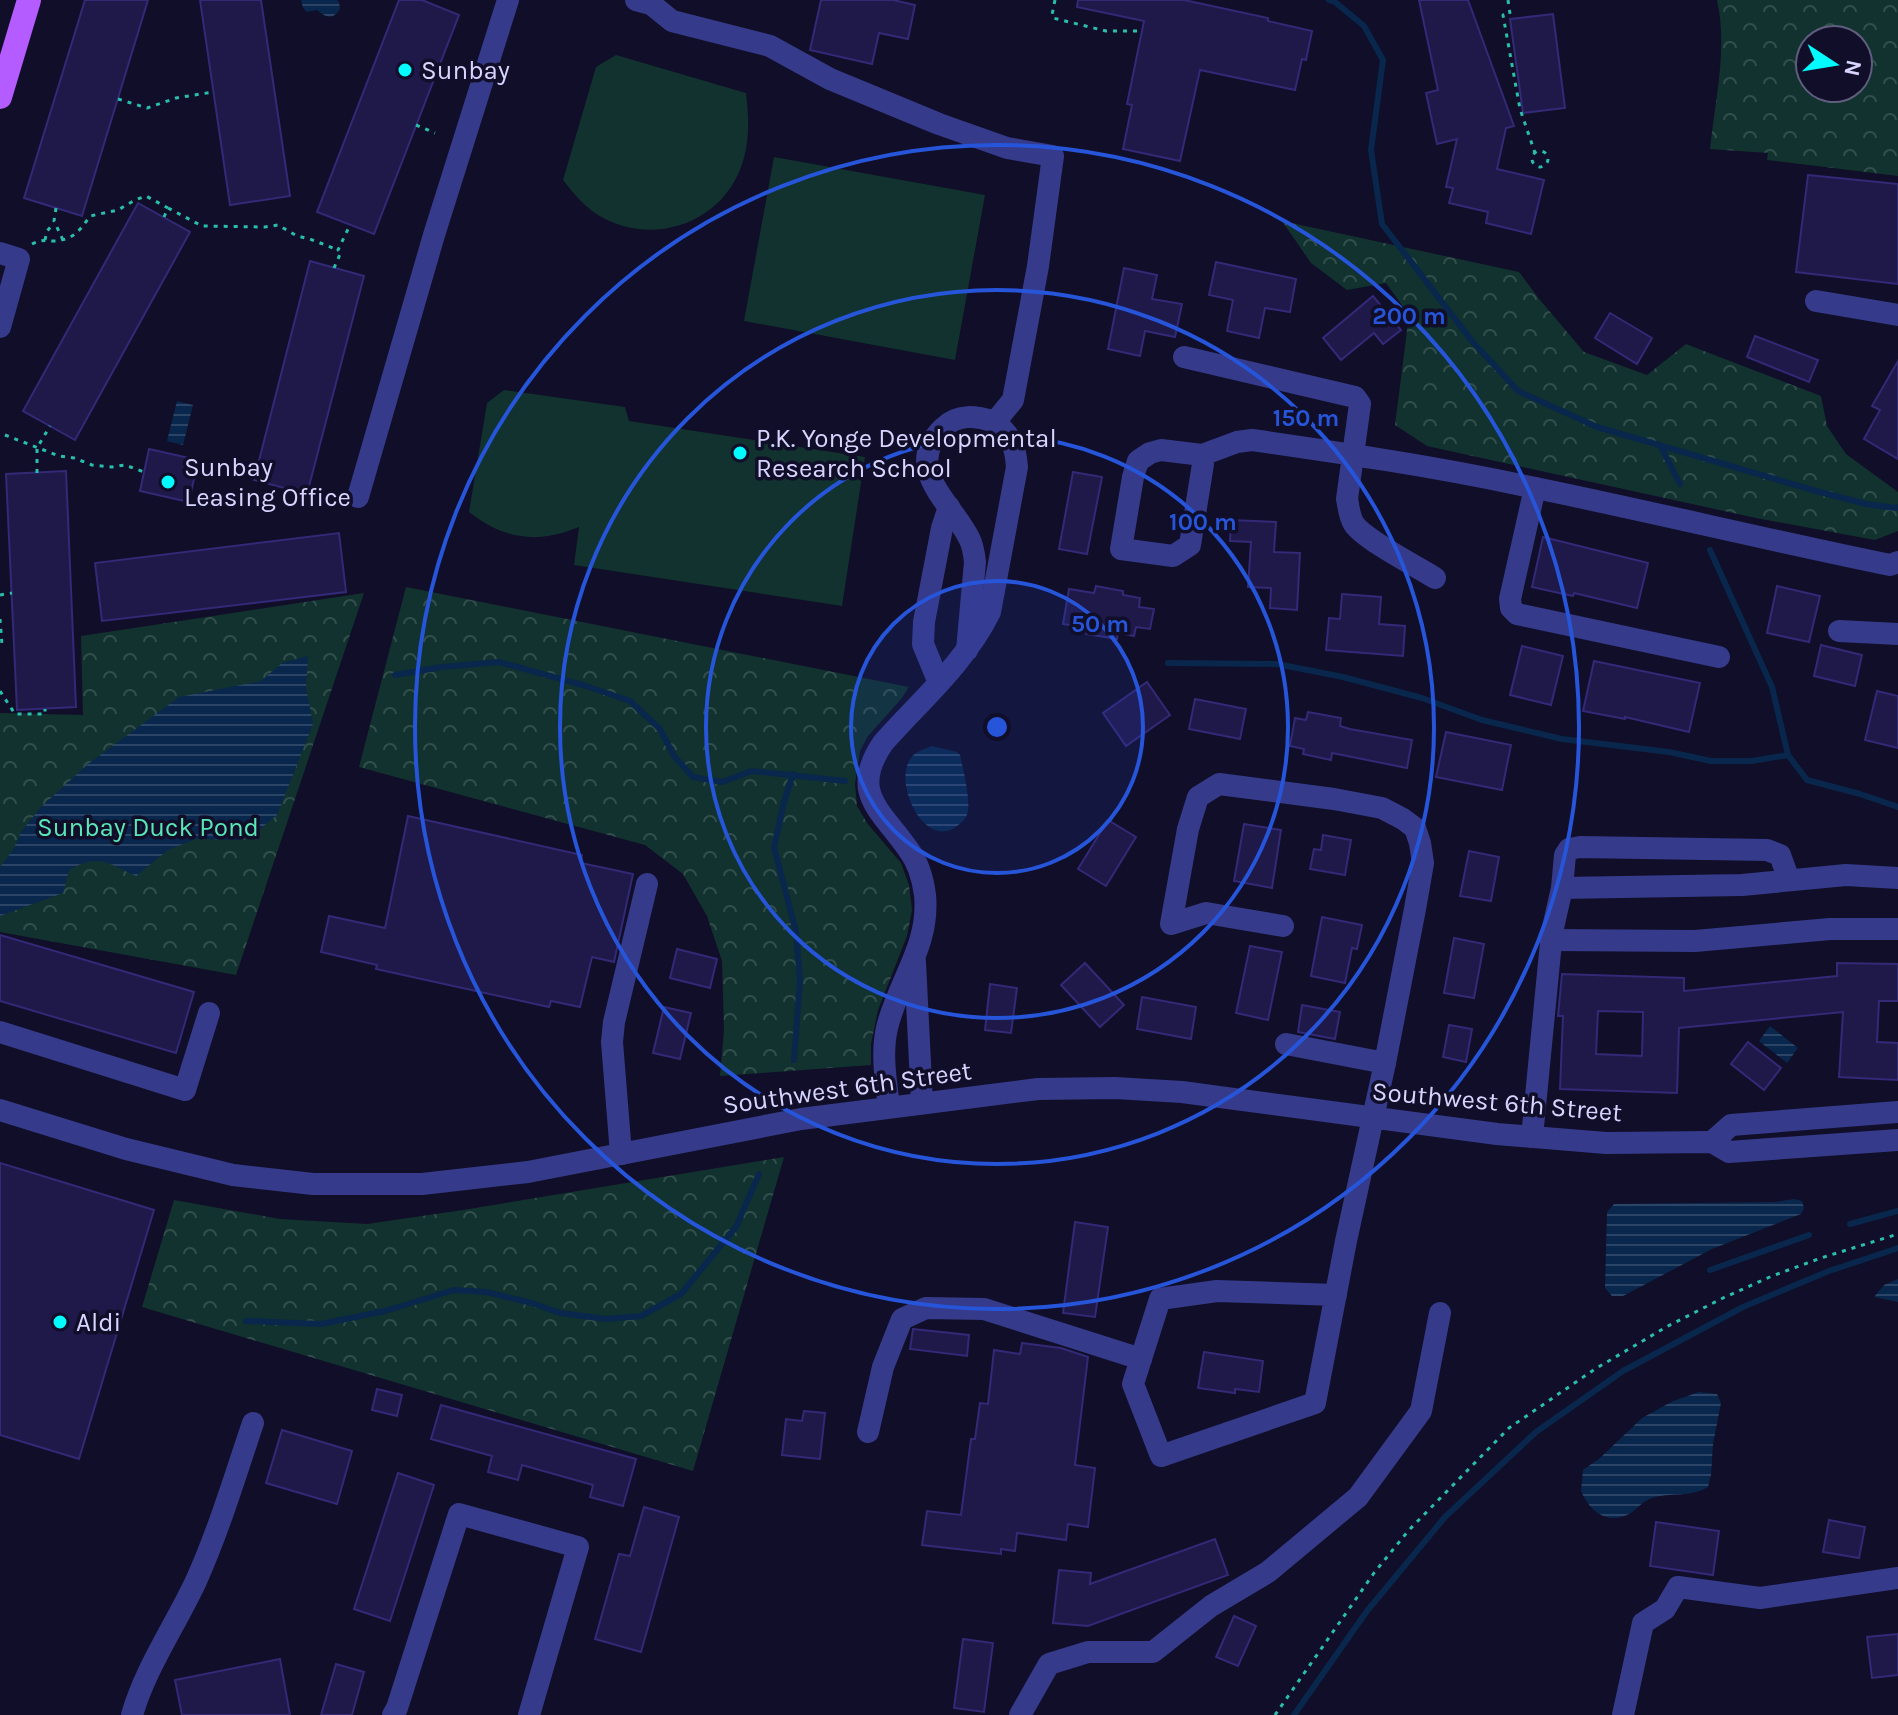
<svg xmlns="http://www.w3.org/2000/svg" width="1898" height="1715" viewBox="0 0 1898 1715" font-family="Karla,sans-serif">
  <defs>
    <pattern id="forest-crowns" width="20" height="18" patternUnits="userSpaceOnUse" patternTransform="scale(2)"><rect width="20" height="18" fill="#11322e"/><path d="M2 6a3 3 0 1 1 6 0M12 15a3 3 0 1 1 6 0" fill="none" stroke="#334f4d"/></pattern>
    <pattern id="water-rules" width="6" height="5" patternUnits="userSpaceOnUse" patternTransform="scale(2)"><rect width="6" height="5" fill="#09274c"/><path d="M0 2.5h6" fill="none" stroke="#2c4567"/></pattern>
  </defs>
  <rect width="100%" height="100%" fill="#100e28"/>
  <g fill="url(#forest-crowns)" fill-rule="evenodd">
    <path d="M1717,0H1898V176L1767,160L1768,153L1710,149C1715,100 1728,48 1717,0ZM1810,40H1858V88H1810Z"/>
    <polygon points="1282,221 1519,272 1540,300 1584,352 1647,375 1686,344 1821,396 1827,426 1846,454 1898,492 1898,531 1875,540 1756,518 1427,446 1395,425 1409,315 1386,283 1347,290 1311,263"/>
    <polygon points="406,587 909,687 901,699 868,736 860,751 855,784 857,806 867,823 901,863 909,885 912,910 907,936 878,1010 871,1044 871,1065 720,1076 724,1030 722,961 707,916 683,874 645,845 359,767"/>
    <polygon points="364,593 236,975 0,932 0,713 83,715 81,636"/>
    <polygon points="784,1157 693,1471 142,1307 174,1200 280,1219 367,1224 463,1210"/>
  </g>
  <g fill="#11322e">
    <path d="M616,55L746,93C749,117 750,144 741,167C720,225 650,247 598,215C584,206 573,193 563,180L596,67Z"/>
    <polygon points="774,157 985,195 955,360 744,321"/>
    <path d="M504,390L625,407L629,421L865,457L842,606L574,565L579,527C537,544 505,540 469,512L487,403Z"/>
  </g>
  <g fill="url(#water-rules)">
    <path d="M301,0H337L339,2L340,9C333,20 326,18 317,10L307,12L303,8Z"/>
    <polygon points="177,401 193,405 183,445 167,441"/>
    <path d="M308,656L306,687L313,724L277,815L260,829L239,840L196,839L168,850L136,876C107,863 99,853 69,870L63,893L0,916V867L13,850L21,832L41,807L88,764L179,697L261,681L282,663Z"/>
    <path d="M932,746L957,752L960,755C963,768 970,797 968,811C967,817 963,822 957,826C925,851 892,783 911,758C916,751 925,749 932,746Z"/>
    <polygon points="1770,1026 1798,1048 1787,1063 1759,1041"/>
    <polygon points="1794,1199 1802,1201 1804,1208 1801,1214 1712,1249 1623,1296 1612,1296 1605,1288 1607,1212 1614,1204 1775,1202"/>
    <polygon points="1898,1279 1898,1302 1874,1297 1884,1285"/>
    <path d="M1699,1392L1717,1394L1721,1403L1713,1444L1711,1475L1708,1487C1690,1498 1670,1492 1652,1498C1643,1501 1638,1508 1631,1513C1608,1526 1590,1512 1581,1491L1583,1470L1600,1458L1642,1418L1673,1401Z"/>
  </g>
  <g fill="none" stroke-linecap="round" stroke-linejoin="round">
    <g stroke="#09274c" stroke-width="6">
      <polyline points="1329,0 1335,2 1364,26 1383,60 1371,150 1382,224 1472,341 1518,391 1597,427 1820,492 1866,504 1895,508 1898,507"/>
      <polyline points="1660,445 1680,484"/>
      <polyline points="1710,550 1772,687 1788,755 1807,780 1860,794 1898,807"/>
      <polyline points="1168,663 1277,664 1343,677 1422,698 1482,720 1562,739 1669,752 1711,761 1752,761 1788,755"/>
      <polyline points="395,675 442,667 499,662 586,686 630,701 660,729 674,756 693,777 722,782 752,771 845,781"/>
      <polyline points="793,774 784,802 774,847 796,932 800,980 794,1060"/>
      <polyline points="1850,1224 1898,1211"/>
      <polyline points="1710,1270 1809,1235"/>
      <polyline points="246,1321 321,1324 385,1311 454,1290 486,1292 532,1303 560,1313 606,1319 641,1316 681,1294 736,1227 759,1174"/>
      <polyline points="1294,1715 1367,1611 1445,1517 1536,1432 1623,1371 1743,1307 1829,1271 1898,1248"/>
    </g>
  </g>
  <g fill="#1f194a" stroke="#322977" stroke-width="2" fill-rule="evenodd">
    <polygon points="85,0 148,0 82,216 24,198"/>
    <polygon points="200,0 261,0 290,196 230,205"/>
    <polygon points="399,0 422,0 459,15 374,234 317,212"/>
    <polygon points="821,0 893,0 915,5 908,39 879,33 872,64 810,50"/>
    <polygon points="1078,0 1184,0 1268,18 1268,21 1312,31 1306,60 1302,59 1295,90 1200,70 1180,161 1123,149 1132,105 1127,104 1144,21 1077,7"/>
    <polygon points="1419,0 1468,0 1514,126 1506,128 1497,169 1544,180 1531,234 1486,223 1488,212 1449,203 1453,188 1446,187 1457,139 1437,144 1426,93 1438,90"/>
    <polygon points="1553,14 1565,108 1523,113 1510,19"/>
    <polygon points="1808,175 1898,184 1898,284 1796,272"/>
    <polygon points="138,203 190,232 75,440 23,411"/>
    <polygon points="310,261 364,276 307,494 254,480"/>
    <polygon points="1216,262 1296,279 1290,312 1265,308 1259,338 1227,331 1233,300 1209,295"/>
    <polygon points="1124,268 1157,275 1152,299 1182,304 1175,337 1145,331 1140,356 1108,349"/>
    <polygon points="1373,296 1401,330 1383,344 1374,333 1341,360 1323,338"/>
    <polygon points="1610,313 1652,338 1637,364 1595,338"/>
    <polygon points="1755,336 1818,360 1809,382 1747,357"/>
    <polygon points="1898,361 1898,459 1864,439 1880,410 1872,406"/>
    <polygon points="149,449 198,460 189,502 140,491"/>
    <polygon points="66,471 76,707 17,710 6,474"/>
    <polygon points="1073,472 1102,477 1087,554 1059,549"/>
    <polygon points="1231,520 1276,522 1274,552 1300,553 1297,610 1270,608 1271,588 1248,587 1251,542 1230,541"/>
    <polygon points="339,533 346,592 102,621 95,563"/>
    <polygon points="1543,537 1648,563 1637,608 1574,593 1573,596 1532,587"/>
    <polygon points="1096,586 1123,591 1123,595 1140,598 1139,607 1154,609 1150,629 1136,627 1134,636 1118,633 1117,639 1086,634 1087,628 1063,624 1069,589 1094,593"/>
    <polygon points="1777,586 1820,596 1809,642 1767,633"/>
    <polygon points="1342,594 1381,597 1379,624 1405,626 1403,656 1326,650 1329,618 1340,619"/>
    <polygon points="1821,645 1862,655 1855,686 1814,676"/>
    <polygon points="1522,646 1563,656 1551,705 1510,695"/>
    <polygon points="1594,661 1700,683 1689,732 1625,717 1625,719 1583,711"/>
    <polygon points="1147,682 1170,715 1126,746 1103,713"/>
    <polygon points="1877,691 1898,696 1898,748 1865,740"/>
    <polygon points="1195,699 1246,709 1240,739 1189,729"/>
    <polygon points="1308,712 1341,718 1340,726 1350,729 1412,740 1407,768 1332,753 1331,760 1303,754 1304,749 1290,746 1295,718 1306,720"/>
    <polygon points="1446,732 1511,745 1502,790 1436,777"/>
    <polygon points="408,816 582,855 581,863 633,874 614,962 592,957 580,1007 551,1001 549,1007 376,969 377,965 321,952 329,916 385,928"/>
    <polygon points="1108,820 1136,837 1106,886 1078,869"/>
    <polygon points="1244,824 1281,830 1272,888 1234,881"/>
    <polygon points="1323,835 1351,840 1345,875 1310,869 1314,849 1321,850"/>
    <polygon points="1469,851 1499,857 1491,901 1460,896"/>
    <polygon points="1322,917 1362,925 1357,949 1352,948 1345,983 1311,976"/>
    <polygon points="0,935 194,992 176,1053 0,1001"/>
    <polygon points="1454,938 1484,944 1474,998 1444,993"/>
    <polygon points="1250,946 1282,952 1268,1020 1236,1013"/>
    <polygon points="677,949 717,959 710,988 670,978"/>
    <polygon points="1085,963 1124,1005 1100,1027 1061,985"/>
    <path d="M1837,963L1898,964V1001H1879L1877,1042L1898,1043V1080L1839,1077L1843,1012L1679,1028L1677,1093L1560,1089L1563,1016H1558L1562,974L1684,978V991L1837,976ZM1598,1011L1643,1012L1642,1056L1596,1054Z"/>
    <polygon points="990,984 1017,988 1011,1033 985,1030"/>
    <polygon points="1142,997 1196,1007 1191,1039 1137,1029"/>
    <polygon points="1302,1005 1340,1012 1335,1039 1298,1032"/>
    <polygon points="664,1007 691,1013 680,1059 653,1053"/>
    <polygon points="1449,1025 1472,1029 1466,1062 1443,1057"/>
    <polygon points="1748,1042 1781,1068 1764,1090 1731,1064"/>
    <polygon points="0,1163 154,1210 79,1459 0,1435"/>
    <polygon points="1075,1222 1108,1227 1095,1317 1063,1313"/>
    <polygon points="913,1329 969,1335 967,1356 910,1349"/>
    <polygon points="1022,1343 1061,1348 1088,1357 1075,1465 1095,1468 1088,1527 1068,1524 1066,1540 1017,1533 1015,1551 1001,1549 1001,1554 922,1545 927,1511 961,1515 971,1439 975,1439 980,1403 988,1404 994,1350 1020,1354"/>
    <polygon points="1204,1352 1263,1361 1259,1392 1235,1389 1235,1393 1198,1388"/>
    <polygon points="377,1389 402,1395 397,1416 372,1410"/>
    <polygon points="441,1405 636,1459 623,1506 590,1497 593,1485 522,1465 518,1480 488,1472 492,1456 431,1439"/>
    <polygon points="804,1411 825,1413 820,1459 782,1455 786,1419 802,1421"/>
    <polygon points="282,1430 352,1451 337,1504 266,1483"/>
    <polygon points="398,1473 434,1485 390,1621 354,1609"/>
    <polygon points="644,1507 679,1517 641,1652 595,1639 619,1554 630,1556"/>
    <polygon points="1829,1520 1865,1527 1859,1558 1823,1552"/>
    <polygon points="1656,1522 1719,1531 1713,1575 1650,1566"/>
    <polygon points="1215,1539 1228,1575 1088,1626 1053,1623 1059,1570 1091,1573 1090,1584"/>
    <polygon points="1234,1616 1256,1626 1238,1666 1216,1657"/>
    <polygon points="1898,1634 1898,1675 1872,1678 1867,1637"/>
    <polygon points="963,1639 993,1643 984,1712 954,1708"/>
    <polygon points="280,1659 290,1715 182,1715 175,1680"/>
    <polygon points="336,1664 364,1672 352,1715 321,1715"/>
  </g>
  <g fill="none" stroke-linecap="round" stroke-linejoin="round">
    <g stroke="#28c0aa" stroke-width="3" stroke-dasharray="4 6" stroke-linecap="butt">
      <polyline points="1055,0 1052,15 1053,18 1106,31 1138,31"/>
      <polyline points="1508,0 1510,14 1503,15 1520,109 1535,153"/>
      <polyline points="118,99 147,108 176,98 213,92"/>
      <polyline points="416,125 435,133"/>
      <circle cx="1540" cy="159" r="8"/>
      <polyline points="56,208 54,221 63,240"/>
      <polyline points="164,217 168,208 202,226 265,227 278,225 297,236 310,239 338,250"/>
      <polyline points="45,240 47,231 54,223"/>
      <path d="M32,244C40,240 44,240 52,241C72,241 80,231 90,216L118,210L135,200L146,196L168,208"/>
      <polyline points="334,268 341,252 338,250 350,225"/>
      <polyline points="5,435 59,456 74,458 92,465 112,467 125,465 144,472"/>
      <polyline points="37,473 37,448 50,426"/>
      <polyline points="0,595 12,593"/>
      <polyline points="0,619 2,645 0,648"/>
      <polyline points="0,691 15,714 45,714 45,709"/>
      <polyline points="1275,1715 1374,1573 1409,1530 1509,1428 1595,1369 1668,1326 1723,1298 1772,1276 1821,1258 1898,1234"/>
    </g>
    <g stroke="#363a8a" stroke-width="22">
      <path d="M636,0L651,4L672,21L770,46L830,79L939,124L1007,148L1053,156L1038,266L1013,400L995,422C1013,438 1015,445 1017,467L990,612C965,663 920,701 883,743C849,793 881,810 908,849C918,862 923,879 925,895C930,946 898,981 887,1028C881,1054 886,1081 889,1107"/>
      <polyline points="0,253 19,259 0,327"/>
      <polyline points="1816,301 1898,315"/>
      <path d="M1184,357L1355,397L1360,404L1347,499C1349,508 1349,516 1354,524C1365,540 1416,566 1435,578"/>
      <path d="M1202,455L1203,464L1190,545L1173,556L1121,549L1133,477L1138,461L1150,453L1161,450L1202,455L1237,442L1252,440C1342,453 1432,466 1521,485C1645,510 1767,540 1890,565L1898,562"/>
      <polyline points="1535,488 1510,599 1511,608 1517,614 1719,657"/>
      <polyline points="358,497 434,235 508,0"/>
      <polyline points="1839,631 1898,634"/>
      <path d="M967,650L975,562C974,553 973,545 969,538C951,502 902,468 943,428C958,413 976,416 995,422"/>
      <polyline points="939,683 923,644 924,622 942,528 949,507"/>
      <polyline points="1562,888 1565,855 1569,849 1580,847 1767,850 1780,855 1789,880"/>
      <polyline points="1283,926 1206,913 1171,924 1188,829 1198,797 1219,784 1334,799 1382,808 1403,819 1415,828 1420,843 1423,863 1415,909 1385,1063 1346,1241 1315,1403 1161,1456 1133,1384 1160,1299 1217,1291 1336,1295"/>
      <polyline points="1551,940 1695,941 1830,929 1898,929"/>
      <polyline points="915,962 922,1103"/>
      <polyline points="0,1032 185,1090 209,1013"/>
      <polyline points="1286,1044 1385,1063"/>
      <polyline points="0,1110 126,1149 233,1175 313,1184 422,1184 528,1172 801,1119 1038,1089 1115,1088 1182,1092 1497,1134 1606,1143 1712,1142 1729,1152 1898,1140"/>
      <polyline points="1532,1137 1552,932 1562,888 1742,885 1846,875 1898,878"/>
      <polyline points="1712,1142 1731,1125 1898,1112"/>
      <polyline points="621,1154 612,1042 614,1022 647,884"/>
      <polyline points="868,1432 883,1367 902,1319 926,1308 984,1309 1141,1359"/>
      <path d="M132,1715C146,1667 175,1626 196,1581C219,1530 235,1476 253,1423"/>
      <polyline points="393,1715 397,1708 459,1514 578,1547 529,1715"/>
      <polyline points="1020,1715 1049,1664 1088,1652 1153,1652 1211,1606 1268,1572 1358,1497 1421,1411 1440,1313"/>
      <polyline points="1623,1715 1643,1623 1665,1609 1678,1587 1760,1598 1898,1578"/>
    </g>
    <polyline stroke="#b45cff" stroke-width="24" points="0,97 29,0"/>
  </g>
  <circle cx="997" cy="727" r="146" fill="#2655da" fill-opacity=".12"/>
  <g fill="none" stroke="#2655da" stroke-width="4">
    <circle cx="997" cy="727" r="146"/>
    <circle cx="997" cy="727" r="291"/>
    <circle cx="997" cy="727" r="437"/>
    <circle cx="997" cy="727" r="582"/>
  </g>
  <g fill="#01fbff" stroke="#100e28" stroke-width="3">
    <circle cx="405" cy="70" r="8"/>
    <circle cx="740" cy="453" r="8"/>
    <circle cx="168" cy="482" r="8"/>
    <circle cx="60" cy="1322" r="8"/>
  </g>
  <g text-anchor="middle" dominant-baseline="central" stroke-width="7" stroke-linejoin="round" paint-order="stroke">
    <g font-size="26" fill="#d6d5ff" stroke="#100e28" text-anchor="start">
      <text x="421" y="70">Sunbay</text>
      <text x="756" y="438">P.K. Yonge Developmental<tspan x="756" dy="30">Research School</tspan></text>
      <text x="184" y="467">Sunbay<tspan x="184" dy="30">Leasing Office</tspan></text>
      <text x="76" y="1322">Aldi</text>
    </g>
    <g font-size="26" fill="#59e7b8" stroke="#100e28">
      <text x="148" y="827">Sunbay Duck Pond</text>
    </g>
    <g font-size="26" fill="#d6d5ff" stroke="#100e28">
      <text transform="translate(847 1088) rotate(-8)">Southwest 6th Street</text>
      <text transform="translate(1497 1102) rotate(5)">Southwest 6th Street</text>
    </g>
  </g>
  <circle cx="997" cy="727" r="12" fill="#2655da" stroke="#100e28" stroke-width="4"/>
  <g font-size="24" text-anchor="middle" font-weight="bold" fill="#2655da" stroke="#100e28" stroke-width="7" stroke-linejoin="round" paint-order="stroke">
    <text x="1409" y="324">200 m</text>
    <text x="1306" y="426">150 m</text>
    <text x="1203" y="530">100 m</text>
    <text x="1100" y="632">50 m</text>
  </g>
  <g transform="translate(1834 64) rotate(102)"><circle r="38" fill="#100e28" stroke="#5f5e7e" stroke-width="2"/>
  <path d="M0-6L14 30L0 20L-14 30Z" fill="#01fbff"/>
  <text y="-12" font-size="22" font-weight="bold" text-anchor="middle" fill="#d6d5ff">N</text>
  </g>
</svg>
